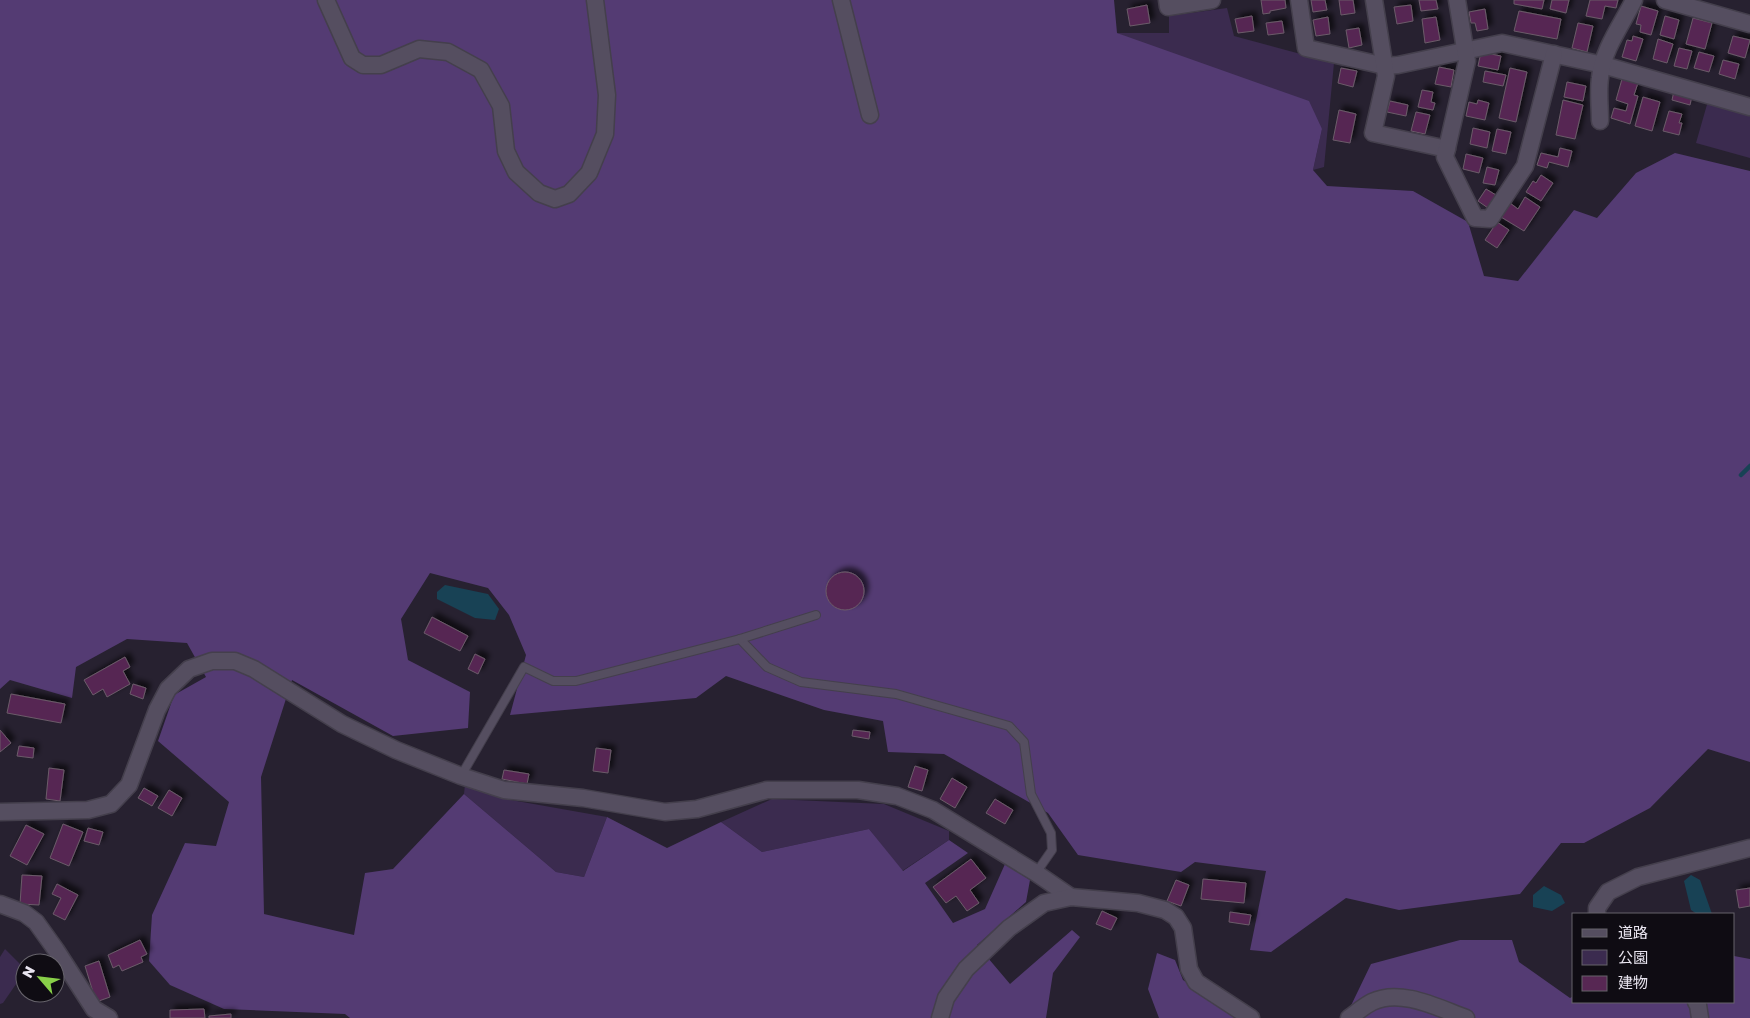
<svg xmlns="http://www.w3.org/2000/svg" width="1750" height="1018" viewBox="0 0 1750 1018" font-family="'Golos Text','Noto Sans JP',sans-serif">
  <defs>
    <filter id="shadow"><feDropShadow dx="4.5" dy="-4.5" stdDeviation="2.5" flood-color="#0009"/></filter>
  </defs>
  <rect width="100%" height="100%" fill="#272130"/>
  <g fill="#3b2b4f">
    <polygon points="1227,8 1234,36 1334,63 1324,167 1313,170 1322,129 1117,33 1169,33 1169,16"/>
    <polygon points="1708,101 1750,113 1750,158 1696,143"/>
    <polygon points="465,784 511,800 607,817 584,877 556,872 464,794"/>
    <polygon points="772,799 884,804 949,831 949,840 902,871 869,829 762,852 721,822"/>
    <polygon points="5,949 25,969 25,971 3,1003 0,1004 0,957"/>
  </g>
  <g fill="#543b73">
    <polygon points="0,0 1114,0 1117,33 1309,101 1322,129 1313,170 1327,186 1413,191 1468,222 1484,276 1518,281 1574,210 1597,218 1636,173 1675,153 1750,171 1750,762 1708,749 1650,808 1584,843 1561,843 1520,894 1399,910 1346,898 1271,952 1250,950 1266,871 1195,862 1181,872 1078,855 1048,813 944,754 888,752 883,721 824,710 726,676 696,698 510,715 526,655 509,615 488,588 430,573 401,619 408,660 470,692 468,728 393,736 292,680 261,777 264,914 354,935 365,873 393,869 464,794 556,872 584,877 607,817 667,848 721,822 762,852 869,829 903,871 949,840 968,853 925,883 953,923 985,909 1005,864 1030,880 1026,902 977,945 1010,984 1072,930 1080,937 1053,973 1046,1018 350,1018 345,1014 224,1009 170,985 149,961 152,915 185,843 216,846 229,802 158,741 174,695 206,677 187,643 127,639 76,667 72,698 10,680 0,689"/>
    <polygon points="1460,940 1512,940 1519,962 1570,998 1574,996 1574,1002 1734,1002 1734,956 1750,959 1750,1018 1345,1018 1371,964"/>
    <polygon points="1157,953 1175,960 1183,980 1239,1018 1159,1018 1148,989"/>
  </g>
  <g fill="#184255">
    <polygon points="445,585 488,594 499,609 495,620 475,618 437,599 437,592"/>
    <polygon points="1691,875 1700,880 1712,914 1697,914 1691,910 1684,881"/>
    <polygon points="1544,886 1561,895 1565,903 1552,911 1533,907 1533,895"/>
  </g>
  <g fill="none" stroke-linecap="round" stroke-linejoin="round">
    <polyline stroke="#184255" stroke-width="4.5" points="1741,475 1750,466"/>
  </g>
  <g fill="#572753" stroke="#6b5b69" filter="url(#shadow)">
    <polygon points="1261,0 1285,0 1286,8 1270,11 1270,13 1263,14"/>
    <polygon points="1311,0 1325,0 1327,10 1313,12"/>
    <polygon points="1339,0 1353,0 1355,13 1341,15"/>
    <polygon points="1419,0 1436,0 1438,9 1421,11"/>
    <polygon points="1514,0 1544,0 1542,9 1514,4"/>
    <polygon points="1552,0 1569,0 1566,13 1550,9"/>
    <polygon points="1590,0 1618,0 1616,8 1605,6 1602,19 1586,16"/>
    <polygon points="1147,5 1150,23 1130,26 1127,9"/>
    <polygon points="1411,5 1413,21 1397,24 1394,7"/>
    <polygon points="1641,6 1658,11 1651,35 1640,32 1641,25 1636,24"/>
    <polygon points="1485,9 1488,29 1477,31 1475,23 1471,23 1469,12"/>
    <polygon points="1519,11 1561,19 1557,39 1514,31"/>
    <polygon points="1252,16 1254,31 1238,33 1235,19"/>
    <polygon points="1665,16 1679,20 1674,39 1660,35"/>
    <polygon points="1328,17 1330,34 1316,36 1313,20"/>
    <polygon points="1436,17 1440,40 1425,43 1422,19"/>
    <polygon points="1693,18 1712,23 1705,49 1686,44"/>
    <polygon points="1282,21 1284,33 1268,35 1266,23"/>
    <polygon points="1578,23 1593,26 1587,52 1572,48"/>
    <polygon points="1359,28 1362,45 1349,48 1346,30"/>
    <polygon points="1633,36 1643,39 1636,61 1622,57 1627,40 1632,41"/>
    <polygon points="1733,36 1750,40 1745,58 1728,53"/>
    <polygon points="1658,39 1673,44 1667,63 1653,59"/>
    <polygon points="1679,48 1692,51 1687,69 1674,66"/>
    <polygon points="1481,52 1501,56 1498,70 1478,66"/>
    <polygon points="1699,52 1714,56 1709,72 1694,68"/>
    <polygon points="1723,60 1739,64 1735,79 1719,74"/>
    <polygon points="1439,67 1454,70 1451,87 1435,84"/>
    <polygon points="1341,68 1357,71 1353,87 1338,83"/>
    <polygon points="1510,68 1527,72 1516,122 1499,118"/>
    <polygon points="1485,71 1506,75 1503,86 1483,82"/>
    <polygon points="1622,79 1638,83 1634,95 1638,96 1630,124 1611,118 1614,108 1626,111 1628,104 1616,100"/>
    <polygon points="1567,82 1586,86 1583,101 1564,97"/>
    <polygon points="1422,90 1433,92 1431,102 1435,103 1433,110 1418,107"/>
    <polygon points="1674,91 1692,96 1690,105 1672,100"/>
    <polygon points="1643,97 1660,102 1652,131 1635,126"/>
    <polygon points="1478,100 1489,103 1485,120 1466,116 1469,102 1477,104"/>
    <polygon points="1563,100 1583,105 1575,139 1556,135"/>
    <polygon points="1390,101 1408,105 1406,116 1387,112"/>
    <polygon points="1339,110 1356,114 1350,143 1333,140"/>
    <polygon points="1669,111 1682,114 1679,123 1682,123 1679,135 1663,131"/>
    <polygon points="1416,112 1430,115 1425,134 1411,131"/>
    <polygon points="1473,128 1490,132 1487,148 1470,144"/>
    <polygon points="1497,129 1511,132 1506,154 1492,151"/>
    <polygon points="1560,148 1572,151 1568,167 1549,162 1547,168 1537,165 1541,153 1558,157"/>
    <polygon points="1466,154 1483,158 1479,173 1463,169"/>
    <polygon points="1487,167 1499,170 1495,185 1483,183"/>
    <polygon points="1541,175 1553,183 1541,201 1526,192 1533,181 1536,183"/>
    <polygon points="1486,189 1496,195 1488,208 1478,201"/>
    <polygon points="1525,197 1540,207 1524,231 1501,217 1510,203 1518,209"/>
    <polygon points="1497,222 1509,230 1497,248 1485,240"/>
    <circle cx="845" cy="591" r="19"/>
    <polygon points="432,617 468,636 460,651 424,633"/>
    <polygon points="475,654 485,659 478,674 468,669"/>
    <polygon points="125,657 130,667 123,671 130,684 107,697 103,689 93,695 84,680"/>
    <polygon points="133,684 146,688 143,699 130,694"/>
    <polygon points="11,694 65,704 61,723 7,713"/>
    <polygon points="0,730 11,743 0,752"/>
    <polygon points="853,730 870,732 869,739 852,736"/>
    <polygon points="19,746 34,748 33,758 17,756"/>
    <polygon points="596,748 611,750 608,773 593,771"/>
    <polygon points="915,766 928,770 922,791 908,787"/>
    <polygon points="49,768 64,770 60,801 46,799"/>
    <polygon points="504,770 529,774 527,784 502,779"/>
    <polygon points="952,778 967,787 955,808 940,799"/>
    <polygon points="144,788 158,796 152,806 138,798"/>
    <polygon points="169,790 182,798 172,816 158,808"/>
    <polygon points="995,799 1013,810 1005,824 986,813"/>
    <polygon points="63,824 83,832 69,866 50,858"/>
    <polygon points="26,825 44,834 27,865 10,856"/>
    <polygon points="88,828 103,832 99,845 84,841"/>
    <polygon points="971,859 986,878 970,890 979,903 967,911 956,896 946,903 933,887"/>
    <polygon points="22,875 42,876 39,905 20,904"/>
    <polygon points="1203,879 1246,883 1244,903 1201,899"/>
    <polygon points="1176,880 1189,885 1181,906 1167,901"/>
    <polygon points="57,884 78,895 65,920 53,914 61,898 52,894"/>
    <polygon points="1750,888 1750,906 1739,908 1736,890"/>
    <polygon points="1102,911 1117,918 1111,930 1096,924"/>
    <polygon points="1230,912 1251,915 1249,925 1229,922"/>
    <polygon points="140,940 147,954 141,957 143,962 122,971 119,965 113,968 108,955"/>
    <polygon points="99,961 110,997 96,1002 85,966"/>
    <polygon points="204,1009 205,1018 170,1018 170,1010"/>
    <polygon points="231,1014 231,1018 209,1018 209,1016"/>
  </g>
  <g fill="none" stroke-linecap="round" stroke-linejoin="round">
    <defs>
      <g id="lane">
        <polyline points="740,639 767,667 801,682 896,694 1009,726 1024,742 1031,794 1051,833 1052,850 1036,873"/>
        <polyline points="461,776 524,667 553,681 576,681 740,639 816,615"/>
      </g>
      <g id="street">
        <polyline points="326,0 352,58 363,65 381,65 419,49 448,52 481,70 501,106 506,151 516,172 539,193 555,199 569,194 589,173 605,134 607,95 595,0"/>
        <polyline points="841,0 870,115"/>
        <polyline points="1167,0 1168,7 1212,0"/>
        <polyline points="1299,0 1306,48 1385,66 1398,65 1502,43 1603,65 1750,107"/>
        <polyline points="1374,0 1386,76 1373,133 1447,149"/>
        <polyline points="1457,0 1467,61 1445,157 1475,218 1490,219 1525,166 1554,54"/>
        <polyline points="1665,0 1750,24"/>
        <path d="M1600,121C1600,107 1598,92 1600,78C1602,51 1622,24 1634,0"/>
        <polyline points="0,812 88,810 111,804 129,785 157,710 168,689 189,669 212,661 235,661 254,669 342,724 396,750 461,776 504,790 583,798 665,812 697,809 767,790 858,790 897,796 933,810 1036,873 1071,897"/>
        <polyline points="0,904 24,913 36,922 56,950 94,1009 109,1018"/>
        <polyline points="1597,914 1597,908 1608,892 1638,877 1750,848"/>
        <polyline points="1696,1002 1698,1005 1700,1018"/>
        <polyline points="940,1018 946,998 966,969 1009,928 1044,903 1071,897 1138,903 1165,910 1176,917 1183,928 1189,969 1196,982 1251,1018"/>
        <path d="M1349,1018C1356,1013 1364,1006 1372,1002C1401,988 1438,1008 1466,1018"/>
      </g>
    </defs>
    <use href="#lane" stroke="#443f4c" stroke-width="10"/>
    <use href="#street" stroke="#443f4c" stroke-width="19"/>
    <use href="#lane" stroke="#554e60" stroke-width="8"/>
    <use href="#street" stroke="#554e60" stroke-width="16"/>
  </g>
  <rect x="1572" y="913" width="162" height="90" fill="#0f0c13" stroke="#66636b"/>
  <rect x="1582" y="929" width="25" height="8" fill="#554e60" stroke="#66636b"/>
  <text x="1618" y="938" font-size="15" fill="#e9e5f0">道路</text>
  <rect x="1582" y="950" width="25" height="15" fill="#3b2b4f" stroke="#66636b"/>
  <text x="1618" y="963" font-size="15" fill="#e9e5f0">公園</text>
  <rect x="1582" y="976" width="25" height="15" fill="#572753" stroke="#66636b"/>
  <text x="1618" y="988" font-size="15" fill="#e9e5f0">建物</text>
  <g transform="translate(40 978) rotate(298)"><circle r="24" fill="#0f0c13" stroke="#66636b"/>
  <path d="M0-4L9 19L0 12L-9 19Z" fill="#88cf49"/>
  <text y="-8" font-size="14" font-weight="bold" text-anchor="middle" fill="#e9e5f0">N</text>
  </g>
</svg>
